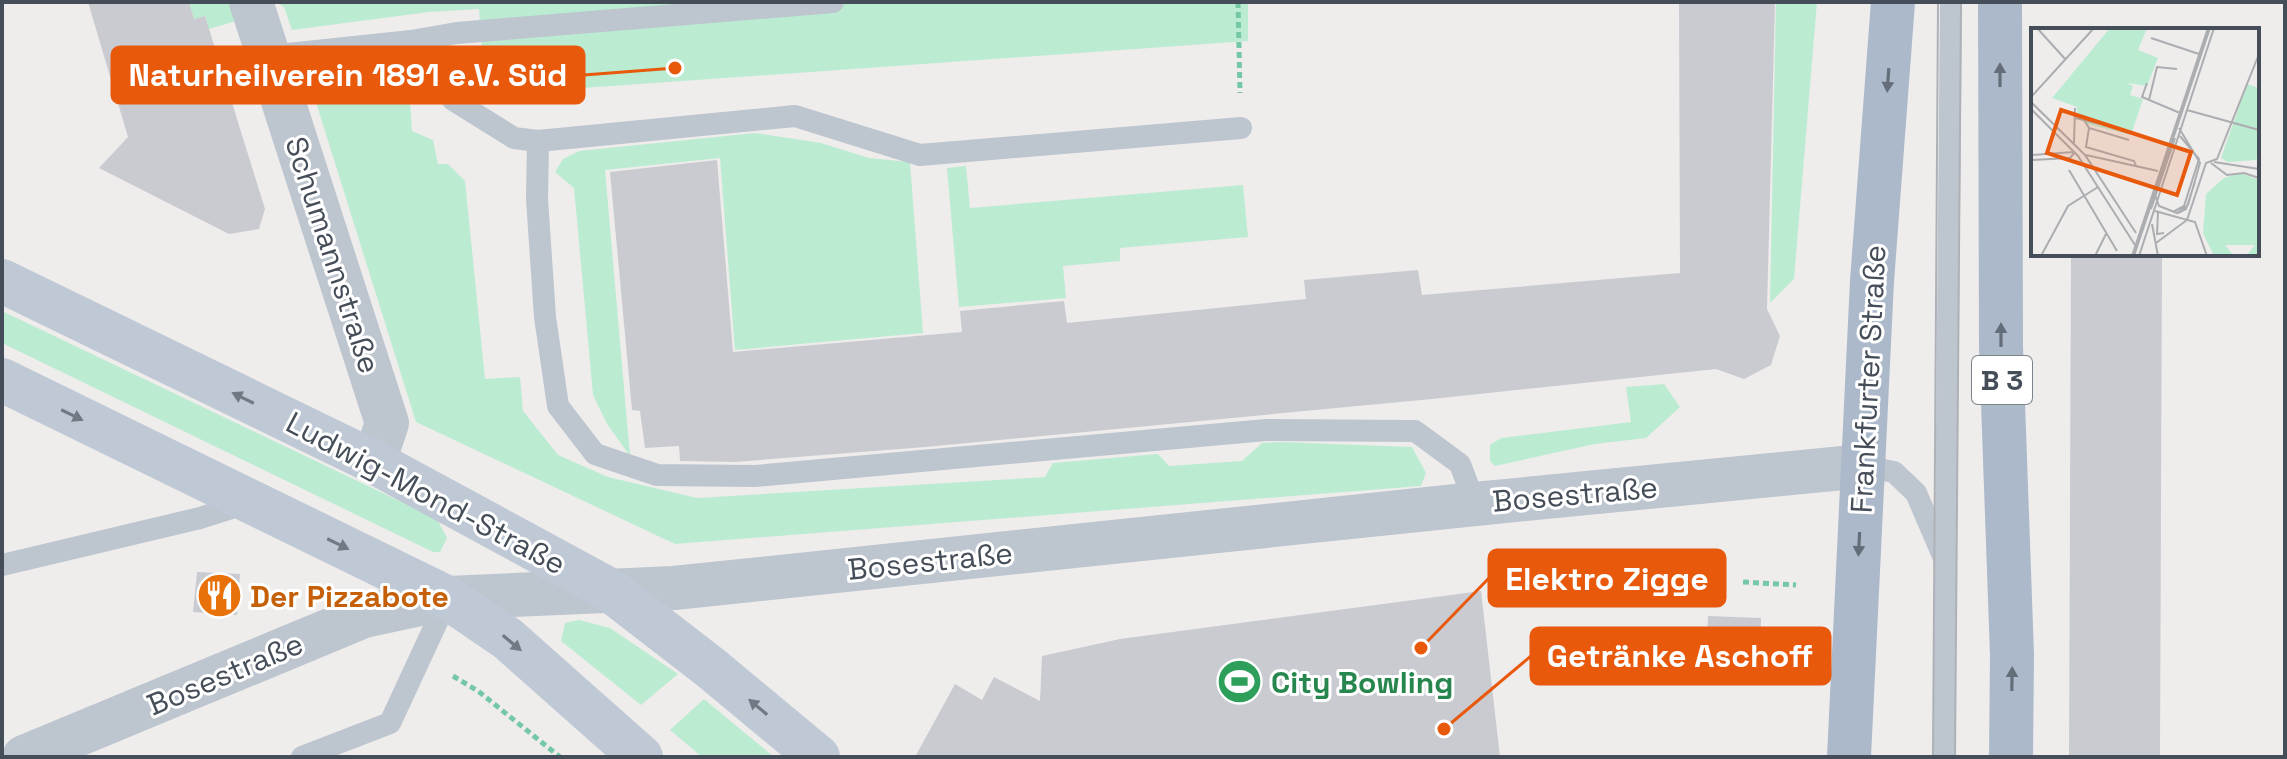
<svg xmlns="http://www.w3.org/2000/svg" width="2287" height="759" viewBox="0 0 2287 759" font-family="'Space Grotesk',sans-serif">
  <rect width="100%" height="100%" fill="#efecec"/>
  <g fill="#bbecd2">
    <polygon points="189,2 239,2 236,21 209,29 205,16 194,19"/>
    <polygon points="276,2 1248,2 1248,41 485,95 479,9 429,12 292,30 284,7"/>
    <polygon points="1776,2 1817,2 1794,279 1770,303"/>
    <polygon points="375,59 409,87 412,131 433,140 438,164 448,164 465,181 485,379 520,377 523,411 558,455 608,477 697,498 1045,477 1053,463 1158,454 1169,466 1242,461 1262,443 1281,442 1412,447 1426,473 1421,486 675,544 416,422 304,64"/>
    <polygon points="755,133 821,143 869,158 910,162 923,333 735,350 720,158 605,170 630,456 607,424 593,395 574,188 555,172 563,159 579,151"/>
    <polygon points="966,166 970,208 1243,185 1248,237 1120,248 1120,261 1063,266 1066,298 959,307 947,168"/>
    <polygon points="2,311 437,519 447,538 440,552 433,552 2,343"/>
    <polygon points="1664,384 1680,407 1646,438 1595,444 1495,466 1490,461 1490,445 1501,438 1631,422 1626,387"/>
    <polygon points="579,620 610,628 678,674 641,705 561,641 565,623"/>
    <polygon points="704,699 774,757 702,757 670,730"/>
  </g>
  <g fill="#c9cbd1">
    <polygon points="88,2 189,2 194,19 205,16 265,209 259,229 229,234 99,168 128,137"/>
    <polygon points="1679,2 1775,2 1767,309 1780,336 1771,365 1744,379 1716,369 1432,399 925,447 734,462 680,461 679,446 645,448 640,411 632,410 610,172 717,160 733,352 962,332 960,311 1064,301 1067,323 1306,299 1304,280 1418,270 1422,295 1680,273"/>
    <polygon points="2071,254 2162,254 2160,757 2069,757"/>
    <polygon points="197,572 240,574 237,615 193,612"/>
    <polygon points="1481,591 1500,757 915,757 955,684 982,700 994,677 1040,701 1042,656 1120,639"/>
    <polygon points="1708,616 1761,618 1759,679 1706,678"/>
  </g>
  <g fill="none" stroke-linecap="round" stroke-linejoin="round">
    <g stroke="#75c8a6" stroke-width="5" stroke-dasharray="6 4" stroke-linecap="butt">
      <polyline points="1238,2 1240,93"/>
      <polyline points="1743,582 1796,585"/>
      <polyline points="453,676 478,691 560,757"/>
    </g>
    <g stroke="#bdc5ce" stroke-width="22">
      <polyline points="411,41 427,67 453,100 514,138 538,141 795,116 920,155 1241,128"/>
      <polyline points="269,56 411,41 457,33 833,2"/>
      <polyline points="538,141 537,199 545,317 558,406 595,454 657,475 755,476 1266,430 1415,431 1460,464 1475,504"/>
      <polyline points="1863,466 1894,472 1916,493 1943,556"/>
      <polyline points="2,565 200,518 250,502"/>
      <polyline points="302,757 390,723 448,598"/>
      <polyline points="1944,757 1951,2"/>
    </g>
    <g stroke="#bdc5ce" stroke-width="44">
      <polyline points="251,2 387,423 374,462"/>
      <polyline points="24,757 364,616 448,598 674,588 1475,504 1863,466"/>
    </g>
    <g stroke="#bfc8d5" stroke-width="44">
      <polyline points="2,281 374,462 610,590 711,668 818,757"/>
      <polyline points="2,380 448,598 508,639 641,757"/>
    </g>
    <g stroke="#acb9ca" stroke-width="44">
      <polyline points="2000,2 2001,347 2012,655 2011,757"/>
      <polyline points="1849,757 1872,281 1893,2"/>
    </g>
    <g stroke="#aeb1b6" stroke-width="2">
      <polyline points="1933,757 1938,2"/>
      <polyline points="1955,757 1961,2"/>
    </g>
  </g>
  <defs><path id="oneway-solid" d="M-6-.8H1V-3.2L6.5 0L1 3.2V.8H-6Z" transform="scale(2)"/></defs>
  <g fill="#646e7a">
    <use href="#oneway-solid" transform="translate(2000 75) rotate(-90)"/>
    <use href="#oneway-solid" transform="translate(1888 80) rotate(94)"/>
    <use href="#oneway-solid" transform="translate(2001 335) rotate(-90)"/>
    <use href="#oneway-solid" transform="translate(1859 544) rotate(93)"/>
    <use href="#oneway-solid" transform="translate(2012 679) rotate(-89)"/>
  </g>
  <g fill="#707984">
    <use href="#oneway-solid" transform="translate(243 398) rotate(-154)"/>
    <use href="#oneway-solid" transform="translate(72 415) rotate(26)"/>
    <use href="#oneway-solid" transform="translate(338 544) rotate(26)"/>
    <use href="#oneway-solid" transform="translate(512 643) rotate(40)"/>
    <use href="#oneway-solid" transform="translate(758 707) rotate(-140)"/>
  </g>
  <defs>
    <symbol id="restaurant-disc" viewBox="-11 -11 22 22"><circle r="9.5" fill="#e8710a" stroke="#fff"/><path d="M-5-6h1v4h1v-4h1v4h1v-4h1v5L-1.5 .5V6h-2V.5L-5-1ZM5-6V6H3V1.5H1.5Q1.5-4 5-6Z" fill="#fff"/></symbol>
    <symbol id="stadium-disc" viewBox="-11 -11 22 22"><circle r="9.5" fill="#2e9e5b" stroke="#fff"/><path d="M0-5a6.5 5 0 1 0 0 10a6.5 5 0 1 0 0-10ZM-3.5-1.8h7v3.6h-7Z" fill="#fff"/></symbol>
  </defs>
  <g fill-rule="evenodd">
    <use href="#restaurant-disc" x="194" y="570" width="51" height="51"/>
    <use href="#stadium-disc" x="1214" y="656" width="51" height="51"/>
  </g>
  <g text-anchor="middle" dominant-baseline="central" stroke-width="6" stroke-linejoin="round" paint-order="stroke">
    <rect fill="#fff" stroke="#7d838a" stroke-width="2" x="1972" y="356" width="60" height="48" rx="6"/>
    <g font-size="28" font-weight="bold" fill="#454e58">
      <text x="2002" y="380">B 3</text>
    </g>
    <g font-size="30" fill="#454e58" stroke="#fff">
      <text transform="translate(333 255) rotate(72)">Schumannstraße</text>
      <text transform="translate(1868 379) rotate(-87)">Frankfurter Straße</text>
      <text transform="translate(426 493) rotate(28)">Ludwig-Mond-Straße</text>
      <text transform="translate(1575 494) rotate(-5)">Bosestraße</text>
      <text transform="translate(930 561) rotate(-6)">Bosestraße</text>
      <text transform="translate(225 674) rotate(-23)">Bosestraße</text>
    </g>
    <g font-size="30" font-weight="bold" fill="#c56008" stroke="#fff" text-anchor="start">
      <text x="250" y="596">Der Pizzabote</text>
    </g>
    <g font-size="30" font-weight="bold" fill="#27864d" stroke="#fff" text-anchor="start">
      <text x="1271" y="682">City Bowling</text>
    </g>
  </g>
  <g transform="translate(2031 28)">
    <rect width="228" height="228" fill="#efecec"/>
    <path d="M79,0H116L107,22L127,30L116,58L96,55L102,58L99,67L112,71L100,107L56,96L46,89V79L21,70ZM216,56L228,60V126L225,132L197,134L190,130ZM209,145L228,152V228H215L224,217H194L203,228H183L172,205L175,166L193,150Z" fill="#bbecd2"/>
    <path fill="none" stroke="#abadb1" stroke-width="2" d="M6,0L35,32M120,10L168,26M116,55L111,69L149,85M0,69L63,0M118,72L126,39L146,41M0,74L54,127L105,205M0,81L47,128L104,217M156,82L228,102M44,90L78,98M53,92L58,100L98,112M58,100L55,119L103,133L105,138M43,115L44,80M0,127L43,124M55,127L127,143M0,132L39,130L44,124M183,134L228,141M180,135L196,147L213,145L228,150M38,142L86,223M124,167L128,178L146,185L157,177L169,135L148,100M120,181L144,110M124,183L164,194L176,228M127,184L126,206L133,205M142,184L153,178L168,131L149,108M147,185L155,181L164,154M121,196L127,228M125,215L156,192L175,135L186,131L228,26M10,228L37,178L67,159M64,228L75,206M101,228L177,0M103,228L179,0M108,228L183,0"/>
    <path fill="#e8590c" fill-opacity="0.15" stroke="#e8590c" stroke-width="4" d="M30,82L160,124L146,167L16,125Z"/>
    <rect width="228" height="228" fill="none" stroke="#454e58" stroke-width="4"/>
  </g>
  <path fill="none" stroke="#e8590c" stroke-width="3" d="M675 68L584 75M1421 648L1489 578M1444 729L1531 656"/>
  <g fill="#e8590c" stroke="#fff" stroke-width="3">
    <circle cx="675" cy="68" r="8"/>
    <circle cx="1421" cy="648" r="8"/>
    <circle cx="1444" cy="729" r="8"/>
  </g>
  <g fill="#e8590c" stroke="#e8590c" stroke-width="3">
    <rect x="112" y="47" width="472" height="56" rx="8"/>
    <rect x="1489" y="550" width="236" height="56" rx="8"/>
    <rect x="1531" y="628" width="299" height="56" rx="8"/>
  </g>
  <g font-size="32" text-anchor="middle" font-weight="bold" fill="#fff">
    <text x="348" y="86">Naturheilverein 1891 e.V. Süd</text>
    <text x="1607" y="590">Elektro Zigge</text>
    <text x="1680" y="667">Getränke Aschoff</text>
  </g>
  <rect width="2287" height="759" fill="none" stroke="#454e58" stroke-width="8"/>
</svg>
